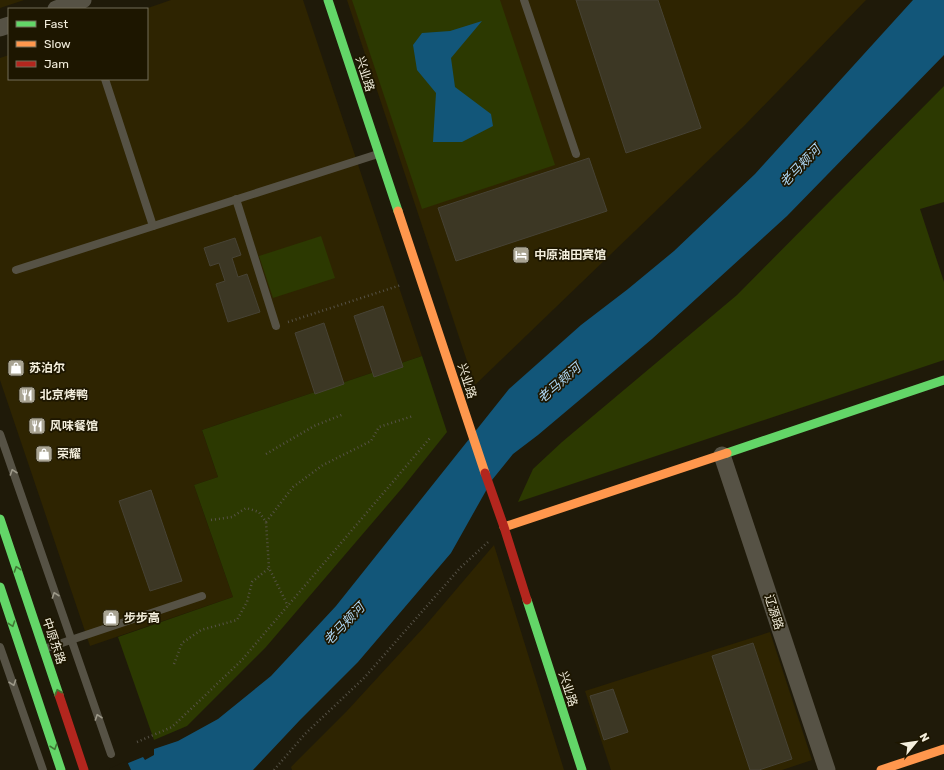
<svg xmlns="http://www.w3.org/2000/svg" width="944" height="770" viewBox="0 0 944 770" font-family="Rubik,'Noto Sans SC',sans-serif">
  <rect width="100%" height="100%" fill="#1f1a09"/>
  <g fill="#2e2401">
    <polygon points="0,0 24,0 0,8"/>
    <polygon points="171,0 303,0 422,356 202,430 218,477 194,485 233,597 90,646 0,380 0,58 9,55 9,79 147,79 147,9 145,9"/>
    <polygon points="347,0 866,0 744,126 475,385"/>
    <polygon points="494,545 564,770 292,770 291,767 346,712 425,626"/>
    <polygon points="770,632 812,760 782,770 611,770 585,691"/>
  </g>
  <g fill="#2c3901">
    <polygon points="352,0 500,0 555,165 422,209"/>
    <polygon points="944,86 944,202 920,209 944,282 944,360 518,502 533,469 562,442 737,295"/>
    <polygon points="321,236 335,278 273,298 259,256"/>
    <polygon points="422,356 447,432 403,487 266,647 187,726 154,740 118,637 233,597 194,485 218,477 202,430"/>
  </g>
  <g fill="#125679">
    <polygon points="913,0 944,0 944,55 787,216 652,339 538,435 513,454 492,480 451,553 358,662 300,720 253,770 111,770 143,757 145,760 154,755 154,749 178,741 218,719 271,676 336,606 509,389 581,325 628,289 674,251 755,174"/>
    <polygon points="482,21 451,58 455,87 491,114 493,126 462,142 433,142 436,93 417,70 413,45 422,33 450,31"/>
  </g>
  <polygon fill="#1f1a09" points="127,761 131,770 109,770 110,768"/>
  <g fill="#3c3724" stroke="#474335">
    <polygon points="576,0 658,0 701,128 626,153"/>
    <polygon points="589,158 607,211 456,261 438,208"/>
    <polygon points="235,238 241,255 232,258 238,277 247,274 260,312 228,322 216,284 225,281 219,263 210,266 204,248"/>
    <polygon points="383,306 403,367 374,377 354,316"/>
    <polygon points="324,323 344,384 315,394 295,333"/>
    <polygon points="151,490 182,581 150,591 119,501"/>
    <polygon points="753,643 792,759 759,770 750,770 712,656"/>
    <polygon points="613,689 628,732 604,740 590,696"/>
  </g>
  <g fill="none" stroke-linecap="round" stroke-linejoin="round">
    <g stroke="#565247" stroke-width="2.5" stroke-dasharray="1 3" stroke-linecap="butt">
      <polyline points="288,322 401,285"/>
      <polyline points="266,454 314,426 344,414"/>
      <polyline points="211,520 232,517 246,508 259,512 266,522 269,568 288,606"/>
      <polyline points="266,522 293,487 323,465 371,441 379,427 413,416"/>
      <polyline points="174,664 182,643 201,630 237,620 247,602 252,582 269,568"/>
      <polyline points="137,742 172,727 241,661 430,438"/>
      <polyline points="274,770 305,734 365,677 460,568 488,542"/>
    </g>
    <g stroke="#565245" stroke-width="8">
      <polyline points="524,0 576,154"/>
      <polyline points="105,79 153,226"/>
      <polyline points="236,199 276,326"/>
      <polyline points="16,270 378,154"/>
      <polyline points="0,434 111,754"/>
      <polyline points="0,647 43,770"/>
      <polyline points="44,649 202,596"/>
    </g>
    <g stroke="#565245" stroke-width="17">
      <polyline points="56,9 83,0"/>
      <polyline points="0,28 9,25"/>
      <polyline points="722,455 827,770"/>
    </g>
    <g stroke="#63d668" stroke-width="9">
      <polyline points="328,0 398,211"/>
      <polyline points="727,453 944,380"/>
      <polyline points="0,519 59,695"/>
      <polyline points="0,587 61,770"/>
      <polyline points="527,600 582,770"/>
    </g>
    <g stroke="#ff974d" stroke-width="9">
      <polyline points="398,211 485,473"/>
      <polyline points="504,527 727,453"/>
      <polyline points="881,770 944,749"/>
    </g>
    <g stroke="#b3261e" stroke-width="9">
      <polyline points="485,473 504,527 527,600"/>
      <polyline points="59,695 84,770"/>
    </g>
  </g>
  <defs><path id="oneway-chevron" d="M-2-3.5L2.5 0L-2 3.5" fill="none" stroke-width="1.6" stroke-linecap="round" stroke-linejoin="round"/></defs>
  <g stroke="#9d9989">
    <use href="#oneway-chevron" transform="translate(13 472) rotate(-109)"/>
    <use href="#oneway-chevron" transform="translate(55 595) rotate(-109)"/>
    <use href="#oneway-chevron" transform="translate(13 683) rotate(71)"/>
    <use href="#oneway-chevron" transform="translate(98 717) rotate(-109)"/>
  </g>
  <g stroke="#407634">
    <use href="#oneway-chevron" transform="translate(17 569) rotate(-109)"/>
    <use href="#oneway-chevron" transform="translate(12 624) rotate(71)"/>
    <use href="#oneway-chevron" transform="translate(58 692) rotate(-109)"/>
    <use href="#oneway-chevron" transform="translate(54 747) rotate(71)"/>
  </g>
  <defs>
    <symbol id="hotel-square" viewBox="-11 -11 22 22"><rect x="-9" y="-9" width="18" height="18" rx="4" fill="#a9a493" stroke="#1d1600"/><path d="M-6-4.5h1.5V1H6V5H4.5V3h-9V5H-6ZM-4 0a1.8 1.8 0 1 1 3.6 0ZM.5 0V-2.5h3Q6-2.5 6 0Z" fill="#fff"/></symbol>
    <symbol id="shop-square" viewBox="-11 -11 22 22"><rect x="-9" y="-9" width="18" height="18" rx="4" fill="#a9a493" stroke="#1d1600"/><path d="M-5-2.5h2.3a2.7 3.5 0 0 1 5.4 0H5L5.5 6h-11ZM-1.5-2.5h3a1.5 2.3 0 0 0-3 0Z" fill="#fff"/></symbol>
    <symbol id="restaurant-square" viewBox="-11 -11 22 22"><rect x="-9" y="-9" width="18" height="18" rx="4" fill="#a9a493" stroke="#1d1600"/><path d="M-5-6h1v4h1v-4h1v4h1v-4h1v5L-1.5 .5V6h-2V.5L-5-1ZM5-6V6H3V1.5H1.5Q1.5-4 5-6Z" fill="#fff"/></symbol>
  </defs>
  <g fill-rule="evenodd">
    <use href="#hotel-square" x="511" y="245" width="20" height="20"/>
    <use href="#shop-square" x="6" y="358" width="20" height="20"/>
    <use href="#restaurant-square" x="17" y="385" width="20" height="20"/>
    <use href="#restaurant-square" x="27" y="416" width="20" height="20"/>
    <use href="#shop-square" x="34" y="444" width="20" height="20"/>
    <use href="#shop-square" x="101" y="608" width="20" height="20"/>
  </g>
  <g text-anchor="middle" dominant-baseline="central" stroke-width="3.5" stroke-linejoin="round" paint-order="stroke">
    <g font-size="12" fill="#f4efdd" stroke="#1d1600">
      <text transform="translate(365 74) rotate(72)">兴业路</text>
      <text transform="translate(467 381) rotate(72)">兴业路</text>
      <text transform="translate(774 612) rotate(72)">辽源路</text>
      <text transform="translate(54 641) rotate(71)">中原东路</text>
      <text transform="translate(568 689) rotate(72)">兴业路</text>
    </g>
    <g font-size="12" font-weight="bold" fill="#f4efdd" stroke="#1d1600" text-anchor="start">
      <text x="534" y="255">中原油田宾馆</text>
      <text x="29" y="368">苏泊尔</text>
      <text x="40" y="395">北京烤鸭</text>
      <text x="50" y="426">风味餐馆</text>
      <text x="57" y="454">荣耀</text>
      <text x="124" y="618">步步高</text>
    </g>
    <g font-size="13" font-style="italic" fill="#afd8f5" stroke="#1d1600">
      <text transform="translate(800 166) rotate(-46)">老马颊河</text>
      <text transform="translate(559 383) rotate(-41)">老马颊河</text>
      <text transform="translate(344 624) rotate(-46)">老马颊河</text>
    </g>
  </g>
  <rect x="8" y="8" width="140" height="72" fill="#1d1600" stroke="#736d58"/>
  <rect x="16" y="21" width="20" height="6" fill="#63d668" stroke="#736d58"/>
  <text x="44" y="28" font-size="12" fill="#f4efdd">Fast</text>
  <rect x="16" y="41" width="20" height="6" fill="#ff974d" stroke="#736d58"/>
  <text x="44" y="48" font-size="12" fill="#f4efdd">Slow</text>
  <rect x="16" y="61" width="20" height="6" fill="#b3261e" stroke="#736d58"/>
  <text x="44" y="68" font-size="12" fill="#f4efdd">Jam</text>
  <g transform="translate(916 742) rotate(61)" stroke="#1d1600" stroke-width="3" paint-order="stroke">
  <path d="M0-3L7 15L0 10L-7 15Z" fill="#f4efdd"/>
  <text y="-6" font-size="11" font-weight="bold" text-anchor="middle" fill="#f4efdd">N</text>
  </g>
</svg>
